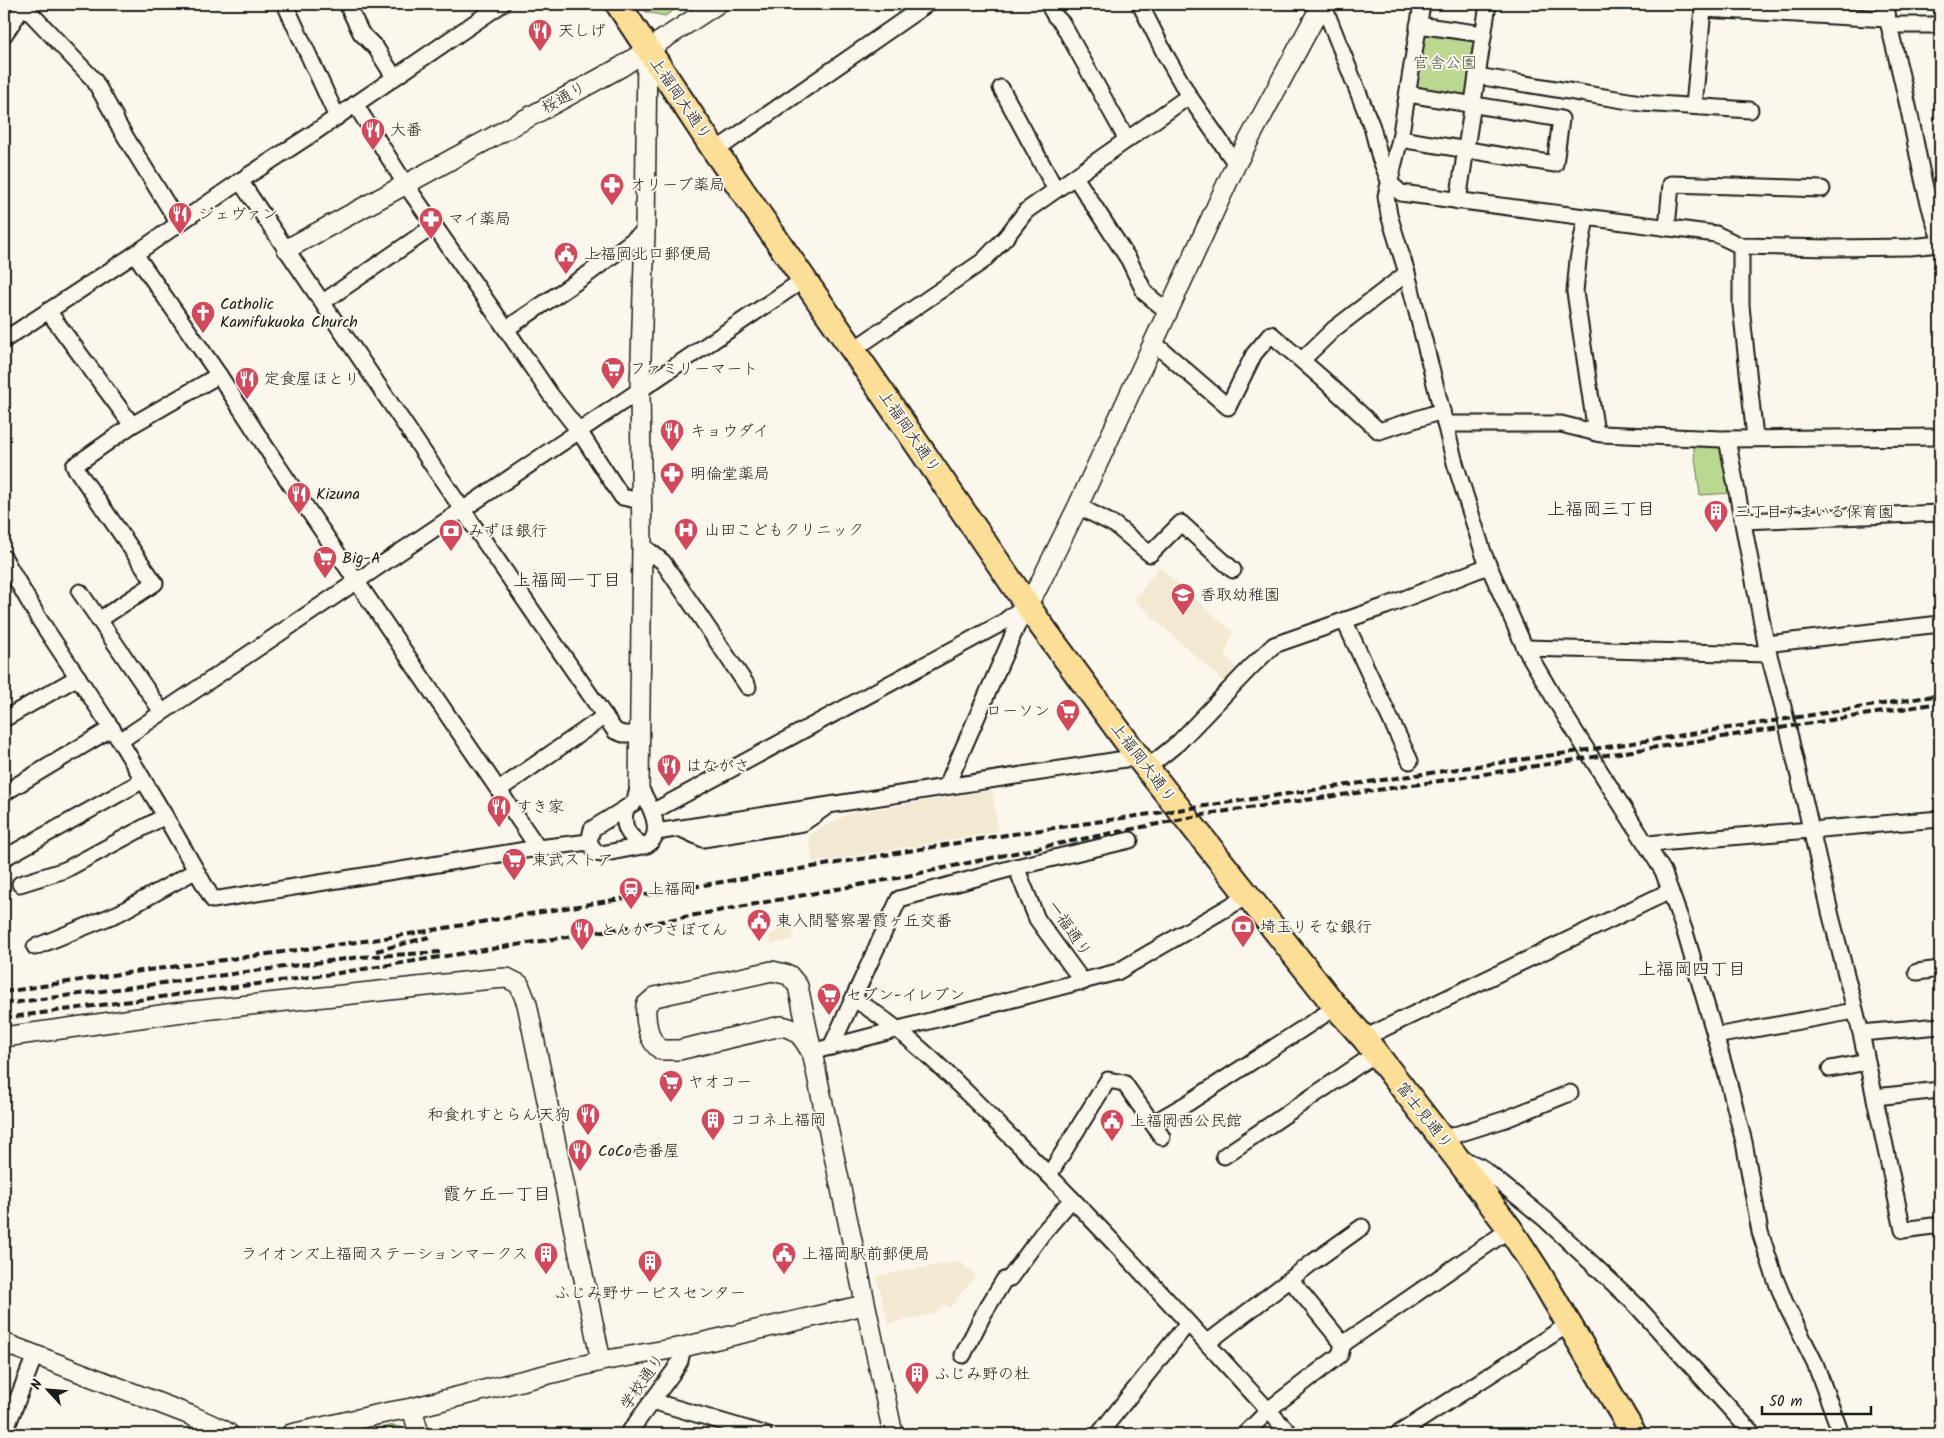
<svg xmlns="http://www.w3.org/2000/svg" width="1944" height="1438" viewBox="0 0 1944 1438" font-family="Kalam,'Klee One',sans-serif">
  <rect width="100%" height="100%" fill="#fbf7ec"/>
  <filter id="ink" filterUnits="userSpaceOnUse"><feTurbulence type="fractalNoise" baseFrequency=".02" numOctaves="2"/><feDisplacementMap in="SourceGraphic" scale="10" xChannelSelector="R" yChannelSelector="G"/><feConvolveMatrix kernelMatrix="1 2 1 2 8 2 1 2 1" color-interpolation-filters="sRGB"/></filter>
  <g filter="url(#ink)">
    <g fill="#f3e9d2">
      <polygon points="1159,567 1233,632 1225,654 1240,672 1226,684 1134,600"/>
      <polygon points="992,790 998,832 812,863 809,835 848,814"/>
      <polygon points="792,925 794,939 771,944 769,935 773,934 773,932 779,931 779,927"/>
      <polygon points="959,1261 976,1275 950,1308 944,1304 936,1313 888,1324 876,1276"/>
    </g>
    <g fill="#bad890" stroke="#6b7a56">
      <polygon points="640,4 684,4 665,16 646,12"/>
      <polygon points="1423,30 1477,40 1468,94 1464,98 1418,90 1414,85"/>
      <polygon points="1693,443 1723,444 1733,493 1700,495"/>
      <polygon points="393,1425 403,1428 404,1434 358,1434"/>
    </g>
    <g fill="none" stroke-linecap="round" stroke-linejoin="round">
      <defs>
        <g id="minor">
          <polyline points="285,4 337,117"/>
          <polyline points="347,4 361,33 376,48 394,77"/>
          <polyline points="1048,4 1055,16 1062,23 1127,140"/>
          <polyline points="1140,4 1165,54 1189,96 1236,164"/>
          <polyline points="1323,4 1372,127 1380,158 1390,183 1401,193 1716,234 1741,246 1831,248 1910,247 1940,244"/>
          <path d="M1884,4C1893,43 1903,81 1911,120C1919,160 1926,200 1940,239"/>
          <polyline points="24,6 94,80 115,117 117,123 179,224"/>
          <polyline points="1418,25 1483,34"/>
          <polyline points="1889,25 1940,25"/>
          <polyline points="4,35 25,4"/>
          <polyline points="1477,76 1641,103 1750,110"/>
          <polyline points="1001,88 1056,190"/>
          <polyline points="1408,94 1561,119 1555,164 1400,139 1422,4"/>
          <polyline points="355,104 406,185 506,329 550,394 579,431 622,497 641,501"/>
          <polyline points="1694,106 1703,9 1888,19"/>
          <polyline points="1400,139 1386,196 1389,215 1407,273 1455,463 1484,555 1525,648 1557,703 1663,871 1685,932 1727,1076 1744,1142 1760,1232 1775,1278 1786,1305 1815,1363 1841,1434"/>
          <polyline points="715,151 927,4"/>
          <polyline points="1075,177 1129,260 1145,293 1168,312"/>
          <polyline points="240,181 462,509 615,731 623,734 639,734"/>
          <polyline points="1458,201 1488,4"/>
          <polyline points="1586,218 1578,260 1575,292 1596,433"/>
          <polyline points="1667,228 1671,184 1822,189"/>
          <polyline points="1741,246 1741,306 1755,438"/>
          <polyline points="135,254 219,375 276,463 538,848"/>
          <polyline points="323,302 434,226"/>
          <polyline points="48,311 132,425"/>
          <polyline points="506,329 588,274 645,231"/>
          <polyline points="4,340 135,254 240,181 312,134 502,4"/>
          <polyline points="1154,343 1228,407 1254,354 1271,334 1323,379 1379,431 1442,411"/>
          <polyline points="853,350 983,261 1006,237 1026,211 1189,96"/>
          <polyline points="1302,360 1334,329 1407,273"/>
          <polyline points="1445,424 1561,424 1601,434 1722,439 1940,437"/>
          <polyline points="1727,439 1766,644 1783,707 1831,916 1861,1033 1903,1230 1940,1225"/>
          <polyline points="1078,506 1115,525 1150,554 1181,523 1233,570"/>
          <polyline points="1743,521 1940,513"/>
          <polyline points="642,545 663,562 748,687"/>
          <polyline points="4,558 39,619 120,741 165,816 213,900 538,848 589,842"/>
          <polyline points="80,592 162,712"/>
          <polyline points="99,620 155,583 74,466 132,425 219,375"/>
          <polyline points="1344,620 1410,761"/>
          <polyline points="1766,644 1940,624"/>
          <polyline points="1525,648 1768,654"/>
          <polyline points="4,719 78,677"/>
          <polyline points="120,741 803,280"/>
          <polyline points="1147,768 1178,743 1251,667 1274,645 1386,606 1488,566"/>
          <polyline points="947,785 1024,610"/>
          <path d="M639,786C647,801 667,832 647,845L601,854L596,853L589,842L592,829L634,803Z"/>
          <polyline points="500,789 605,716"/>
          <polyline points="4,793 112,728"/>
          <path d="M626,808C621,826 628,837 644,846"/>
          <polyline points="652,812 1002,623 1027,604"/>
          <polyline points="679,828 703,839 803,823 826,807"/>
          <polyline points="656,832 1138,757"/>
          <polyline points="1647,844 1940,819"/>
          <polyline points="4,858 142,781"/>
          <polyline points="1016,867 1037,919 1083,982"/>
          <polyline points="20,884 65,870 165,816"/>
          <polyline points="35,947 119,913 195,871"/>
          <polyline points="1917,972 1940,969"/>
          <path d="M854,999C913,1035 961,1087 1010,1136C1107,1232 1198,1334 1290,1434"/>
          <polyline points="1861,1033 1940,1026"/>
          <polyline points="1715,1036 1855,1011"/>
          <polyline points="1364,1038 1670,891"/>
          <polyline points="831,1047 899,899 1016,867 1130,840"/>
          <polyline points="811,1052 1117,972 1249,895"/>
          <polyline points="1830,1069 1867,1062"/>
          <polyline points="1875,1097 1940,1090"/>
          <polyline points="1153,1123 1188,1103 1336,1007"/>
          <polyline points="1442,1139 1506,1119 1570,1093"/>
          <polyline points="1224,1156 1375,1054"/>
          <polyline points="1458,1157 1481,1167 1546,1220 1636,1305 1753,1434"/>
          <polyline points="1049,1175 1108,1080 1124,1083 1162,1137"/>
          <polyline points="1207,1343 1313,1262 1362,1227"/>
          <polyline points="1343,1344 1510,1229"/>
          <polyline points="963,1355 984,1313 1004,1280 1010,1278 1042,1234 1072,1199"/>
          <polyline points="652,1401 764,1434"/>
          <polyline points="4,1434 35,1355"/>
          <polyline points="628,1434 674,1371 680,1361 683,1347"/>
          <polyline points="1099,1434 1188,1323"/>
          <polyline points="1245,1434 1272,1407 1340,1355 1343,1344 1290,1279"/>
          <polyline points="1398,1434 1569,1324"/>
        </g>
        <g id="tertiary">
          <polyline points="287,249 621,67 717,4"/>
          <polyline points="1027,604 1038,587 1078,506 1236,164 1322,4"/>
          <polyline points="639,786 642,545 640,389 645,231 647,49"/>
          <polyline points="4,1037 175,1013 492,979 507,978 519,984 527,1004 601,1361 412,1408 389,1412 291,1434"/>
          <path d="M811,1052C804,1039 797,1028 781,1026L679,1050H661C648,1041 645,1021 646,1005L655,997L772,971L789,975L798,986L893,1434"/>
          <polyline points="4,1343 190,1415 223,1430 229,1434"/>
          <polyline points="601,1361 683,1347 864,1305"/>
          <polyline points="412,1408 419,1434"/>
        </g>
        <polyline id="primary" points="618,4 715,151 853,350 1038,621 1138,757 1336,1007 1364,1038 1456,1157 1510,1229 1538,1272 1634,1434"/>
      </defs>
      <use href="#minor" stroke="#1c1c1c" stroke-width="19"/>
      <use href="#tertiary" stroke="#1c1c1c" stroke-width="22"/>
      <use href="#primary" stroke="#1c1c1c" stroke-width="28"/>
      <use href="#minor" stroke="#fbf7ec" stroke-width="15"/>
      <use href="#tertiary" stroke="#fbf7ec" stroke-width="19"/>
      <use href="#primary" stroke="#fdde96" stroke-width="24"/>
      <g stroke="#1c1c1c" stroke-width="4" stroke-dasharray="8 4" stroke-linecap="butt">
        <polyline points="376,951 429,937"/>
        <polyline points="4,992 119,974 379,939 993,837 1587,750 1940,695"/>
        <polyline points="4,1004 360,957 440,952"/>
        <polyline points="4,1018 332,974 630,927 897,878 1052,845 1213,813 1420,784 1940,703"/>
      </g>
    </g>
  </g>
  <defs>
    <symbol id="restaurant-pin" viewBox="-11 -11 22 30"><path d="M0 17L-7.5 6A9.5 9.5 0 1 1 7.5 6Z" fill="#d1495b" stroke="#fbf7ec"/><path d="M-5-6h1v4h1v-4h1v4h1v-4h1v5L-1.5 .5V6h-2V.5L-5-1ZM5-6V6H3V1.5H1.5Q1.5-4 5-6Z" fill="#fff"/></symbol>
    <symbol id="pharmacy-pin" viewBox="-11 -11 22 30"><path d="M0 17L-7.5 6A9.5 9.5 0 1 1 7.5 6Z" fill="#d1495b" stroke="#fbf7ec"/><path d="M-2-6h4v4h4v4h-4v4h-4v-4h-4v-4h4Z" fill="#fff"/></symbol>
    <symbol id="civic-pin" viewBox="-11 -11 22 30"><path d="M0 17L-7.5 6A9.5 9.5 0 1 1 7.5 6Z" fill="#d1495b" stroke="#fbf7ec"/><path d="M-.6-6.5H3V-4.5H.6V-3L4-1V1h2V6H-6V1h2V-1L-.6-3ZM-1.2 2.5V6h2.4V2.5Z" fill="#fff"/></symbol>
    <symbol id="church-pin" viewBox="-11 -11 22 30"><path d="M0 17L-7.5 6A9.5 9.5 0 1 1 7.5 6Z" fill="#d1495b" stroke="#fbf7ec"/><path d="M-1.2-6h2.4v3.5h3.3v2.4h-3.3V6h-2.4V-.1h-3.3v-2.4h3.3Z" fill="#fff"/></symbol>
    <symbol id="supermarket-pin" viewBox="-11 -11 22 30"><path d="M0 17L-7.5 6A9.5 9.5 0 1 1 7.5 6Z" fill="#d1495b" stroke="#fbf7ec"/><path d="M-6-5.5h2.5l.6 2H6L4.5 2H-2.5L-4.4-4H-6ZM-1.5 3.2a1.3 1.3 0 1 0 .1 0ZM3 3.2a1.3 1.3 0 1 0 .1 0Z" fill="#fff"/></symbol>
    <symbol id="building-pin" viewBox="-11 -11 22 30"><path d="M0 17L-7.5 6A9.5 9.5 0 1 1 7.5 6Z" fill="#d1495b" stroke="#fbf7ec"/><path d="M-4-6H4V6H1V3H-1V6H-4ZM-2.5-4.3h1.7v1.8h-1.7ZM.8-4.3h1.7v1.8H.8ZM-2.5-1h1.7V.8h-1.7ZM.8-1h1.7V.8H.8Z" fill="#fff"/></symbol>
    <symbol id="hospital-pin" viewBox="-11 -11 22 30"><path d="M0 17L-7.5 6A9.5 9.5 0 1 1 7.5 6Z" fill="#d1495b" stroke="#fbf7ec"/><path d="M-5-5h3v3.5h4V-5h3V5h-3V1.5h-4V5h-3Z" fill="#fff"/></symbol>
    <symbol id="bank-pin" viewBox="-11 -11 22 30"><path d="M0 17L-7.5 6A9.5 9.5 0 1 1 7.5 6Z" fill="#d1495b" stroke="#fbf7ec"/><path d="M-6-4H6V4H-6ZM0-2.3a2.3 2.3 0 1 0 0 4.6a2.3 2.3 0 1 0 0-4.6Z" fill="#fff"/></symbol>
    <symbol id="school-pin" viewBox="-11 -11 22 30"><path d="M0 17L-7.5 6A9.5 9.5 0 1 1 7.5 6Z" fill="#d1495b" stroke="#fbf7ec"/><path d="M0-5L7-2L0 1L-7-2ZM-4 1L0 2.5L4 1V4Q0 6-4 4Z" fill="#fff"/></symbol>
    <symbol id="station-pin" viewBox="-11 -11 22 30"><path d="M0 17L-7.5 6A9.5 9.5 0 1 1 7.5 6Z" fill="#d1495b" stroke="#fbf7ec"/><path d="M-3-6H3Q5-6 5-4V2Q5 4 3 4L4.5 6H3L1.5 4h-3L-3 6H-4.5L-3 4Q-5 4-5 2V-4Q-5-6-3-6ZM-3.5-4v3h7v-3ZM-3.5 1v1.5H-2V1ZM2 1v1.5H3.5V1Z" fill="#fff"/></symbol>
  </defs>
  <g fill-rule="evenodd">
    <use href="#restaurant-pin" x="526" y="17" width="28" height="38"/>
    <use href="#restaurant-pin" x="359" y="116" width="28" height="38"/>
    <use href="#pharmacy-pin" x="598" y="171" width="28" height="38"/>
    <use href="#restaurant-pin" x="166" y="200" width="28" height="38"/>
    <use href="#pharmacy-pin" x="417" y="205" width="28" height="38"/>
    <use href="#civic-pin" x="552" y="240" width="28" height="38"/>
    <use href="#church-pin" x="189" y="299" width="28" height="38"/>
    <use href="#supermarket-pin" x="599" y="355" width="28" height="38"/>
    <use href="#restaurant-pin" x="233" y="365" width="28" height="38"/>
    <use href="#restaurant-pin" x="658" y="417" width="28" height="38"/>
    <use href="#pharmacy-pin" x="658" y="460" width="28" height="38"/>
    <use href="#restaurant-pin" x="285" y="480" width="28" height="38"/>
    <use href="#building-pin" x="1702" y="498" width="28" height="38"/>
    <use href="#hospital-pin" x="672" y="516" width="28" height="38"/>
    <use href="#bank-pin" x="437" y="517" width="28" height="38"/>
    <use href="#supermarket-pin" x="311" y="544" width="28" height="38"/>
    <use href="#school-pin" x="1169" y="581" width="28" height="38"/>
    <use href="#supermarket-pin" x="1054" y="697" width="28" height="38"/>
    <use href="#restaurant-pin" x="655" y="752" width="28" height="38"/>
    <use href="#restaurant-pin" x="485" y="793" width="28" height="38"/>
    <use href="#supermarket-pin" x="500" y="846" width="28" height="38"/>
    <use href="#station-pin" x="617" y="875" width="28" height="38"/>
    <use href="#civic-pin" x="745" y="907" width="28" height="38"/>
    <use href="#bank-pin" x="1229" y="913" width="28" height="38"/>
    <use href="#restaurant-pin" x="568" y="916" width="28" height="38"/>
    <use href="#supermarket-pin" x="815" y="981" width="28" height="38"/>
    <use href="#supermarket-pin" x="657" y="1068" width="28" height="38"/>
    <use href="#restaurant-pin" x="574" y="1101" width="28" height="38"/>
    <use href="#building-pin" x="699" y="1106" width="28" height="38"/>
    <use href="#civic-pin" x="1098" y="1107" width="28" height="38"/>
    <use href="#restaurant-pin" x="566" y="1137" width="28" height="38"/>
    <use href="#building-pin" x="532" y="1240" width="28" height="38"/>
    <use href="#civic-pin" x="770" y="1240" width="28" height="38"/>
    <use href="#building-pin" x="636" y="1248" width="28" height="38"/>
    <use href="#building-pin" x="903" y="1360" width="28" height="38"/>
  </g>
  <g text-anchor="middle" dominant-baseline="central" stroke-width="4" stroke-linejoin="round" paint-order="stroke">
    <g font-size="16" fill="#1c1c1c" stroke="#fbf7ec" text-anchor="start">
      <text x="558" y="31">天しげ</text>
      <text x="390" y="130">大番</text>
      <text x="630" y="185">オリーブ薬局</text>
      <text x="198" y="214">ジェヴァン</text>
      <text x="448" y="219">マイ薬局</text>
      <text x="584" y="254">上福岡北口郵便局</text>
      <text x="220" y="304">Catholic<tspan x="220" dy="18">Kamifukuoka Church</tspan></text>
      <text x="630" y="369">ファミリーマート</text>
      <text x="264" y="379">定食屋ほとり</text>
      <text x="690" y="431">キョウダイ</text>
      <text x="690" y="474">明倫堂薬局</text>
      <text x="316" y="494">Kizuna</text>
      <text x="1734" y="512">三丁目すまいる保育園</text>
      <text x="704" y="530">山田こどもクリニック</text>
      <text x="468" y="531">みずほ銀行</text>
      <text x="342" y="558">Big-A</text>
      <text x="1200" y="595">香取幼稚園</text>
      <text x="1050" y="711" text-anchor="end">ローソン</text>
      <text x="686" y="766">はながさ</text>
      <text x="516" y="807">すき家</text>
      <text x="532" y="860">東武ストア</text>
      <text x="648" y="889">上福岡</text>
      <text x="776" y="921">東入間警察署霞ヶ丘交番</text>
      <text x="1260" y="927">埼玉りそな銀行</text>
      <text x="600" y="930">とんかつさぼてん</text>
      <text x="846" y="995">セブン-イレブン</text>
      <text x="688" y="1082">ヤオコー</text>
      <text x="570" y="1115" text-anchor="end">和食れすとらん天狗</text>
      <text x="730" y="1120">ココネ上福岡</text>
      <text x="1130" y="1121">上福岡西公民館</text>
      <text x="598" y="1151">CoCo壱番屋</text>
      <text x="528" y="1254" text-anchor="end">ライオンズ上福岡ステーションマークス</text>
      <text x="802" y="1254">上福岡駅前郵便局</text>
      <text x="650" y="1293" text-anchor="middle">ふじみ野サービスセンター</text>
      <text x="934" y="1374">ふじみ野の杜</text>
    </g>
    <g font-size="16" fill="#4b543f" stroke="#fbf7ec">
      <text x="1445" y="63">官舎公園</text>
    </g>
    <g font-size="16" fill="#1c1c1c" stroke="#fbf7ec">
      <text transform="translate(564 98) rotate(-29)">桜通り</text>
      <text transform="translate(680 99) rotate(56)">上福岡大通り</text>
      <text transform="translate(909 432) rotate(56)">上福岡大通り</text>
      <text transform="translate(1143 763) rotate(53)">上福岡大通り</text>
      <text transform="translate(1069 929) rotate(56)">一福通り</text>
      <text transform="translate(1424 1116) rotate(52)">富士見通り</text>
      <text transform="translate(643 1382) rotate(-55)">学校通り</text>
    </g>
    <g font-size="18" fill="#1c1c1c" stroke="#fbf7ec">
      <text x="1601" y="510">上福岡三丁目</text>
      <text x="567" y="581">上福岡一丁目</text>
      <text x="1692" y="970">上福岡四丁目</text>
      <text x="497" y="1195">霞ケ丘一丁目</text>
    </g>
  </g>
  <rect width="1944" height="1438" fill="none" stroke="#fbf7ec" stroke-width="20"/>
  <rect x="10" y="10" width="1924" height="1418" fill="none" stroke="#1c1c1c" stroke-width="2" filter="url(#ink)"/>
  <g transform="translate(48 1390) rotate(296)" stroke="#fbf7ec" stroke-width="4" paint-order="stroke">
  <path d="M0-4L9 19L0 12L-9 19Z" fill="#1c1c1c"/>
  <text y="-8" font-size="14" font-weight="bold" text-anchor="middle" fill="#1c1c1c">N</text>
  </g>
  <path d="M1762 1406v8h109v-8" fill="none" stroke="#1c1c1c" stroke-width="2.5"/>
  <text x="1769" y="1406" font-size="15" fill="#1c1c1c" stroke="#fbf7ec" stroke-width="4" paint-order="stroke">50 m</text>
</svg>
